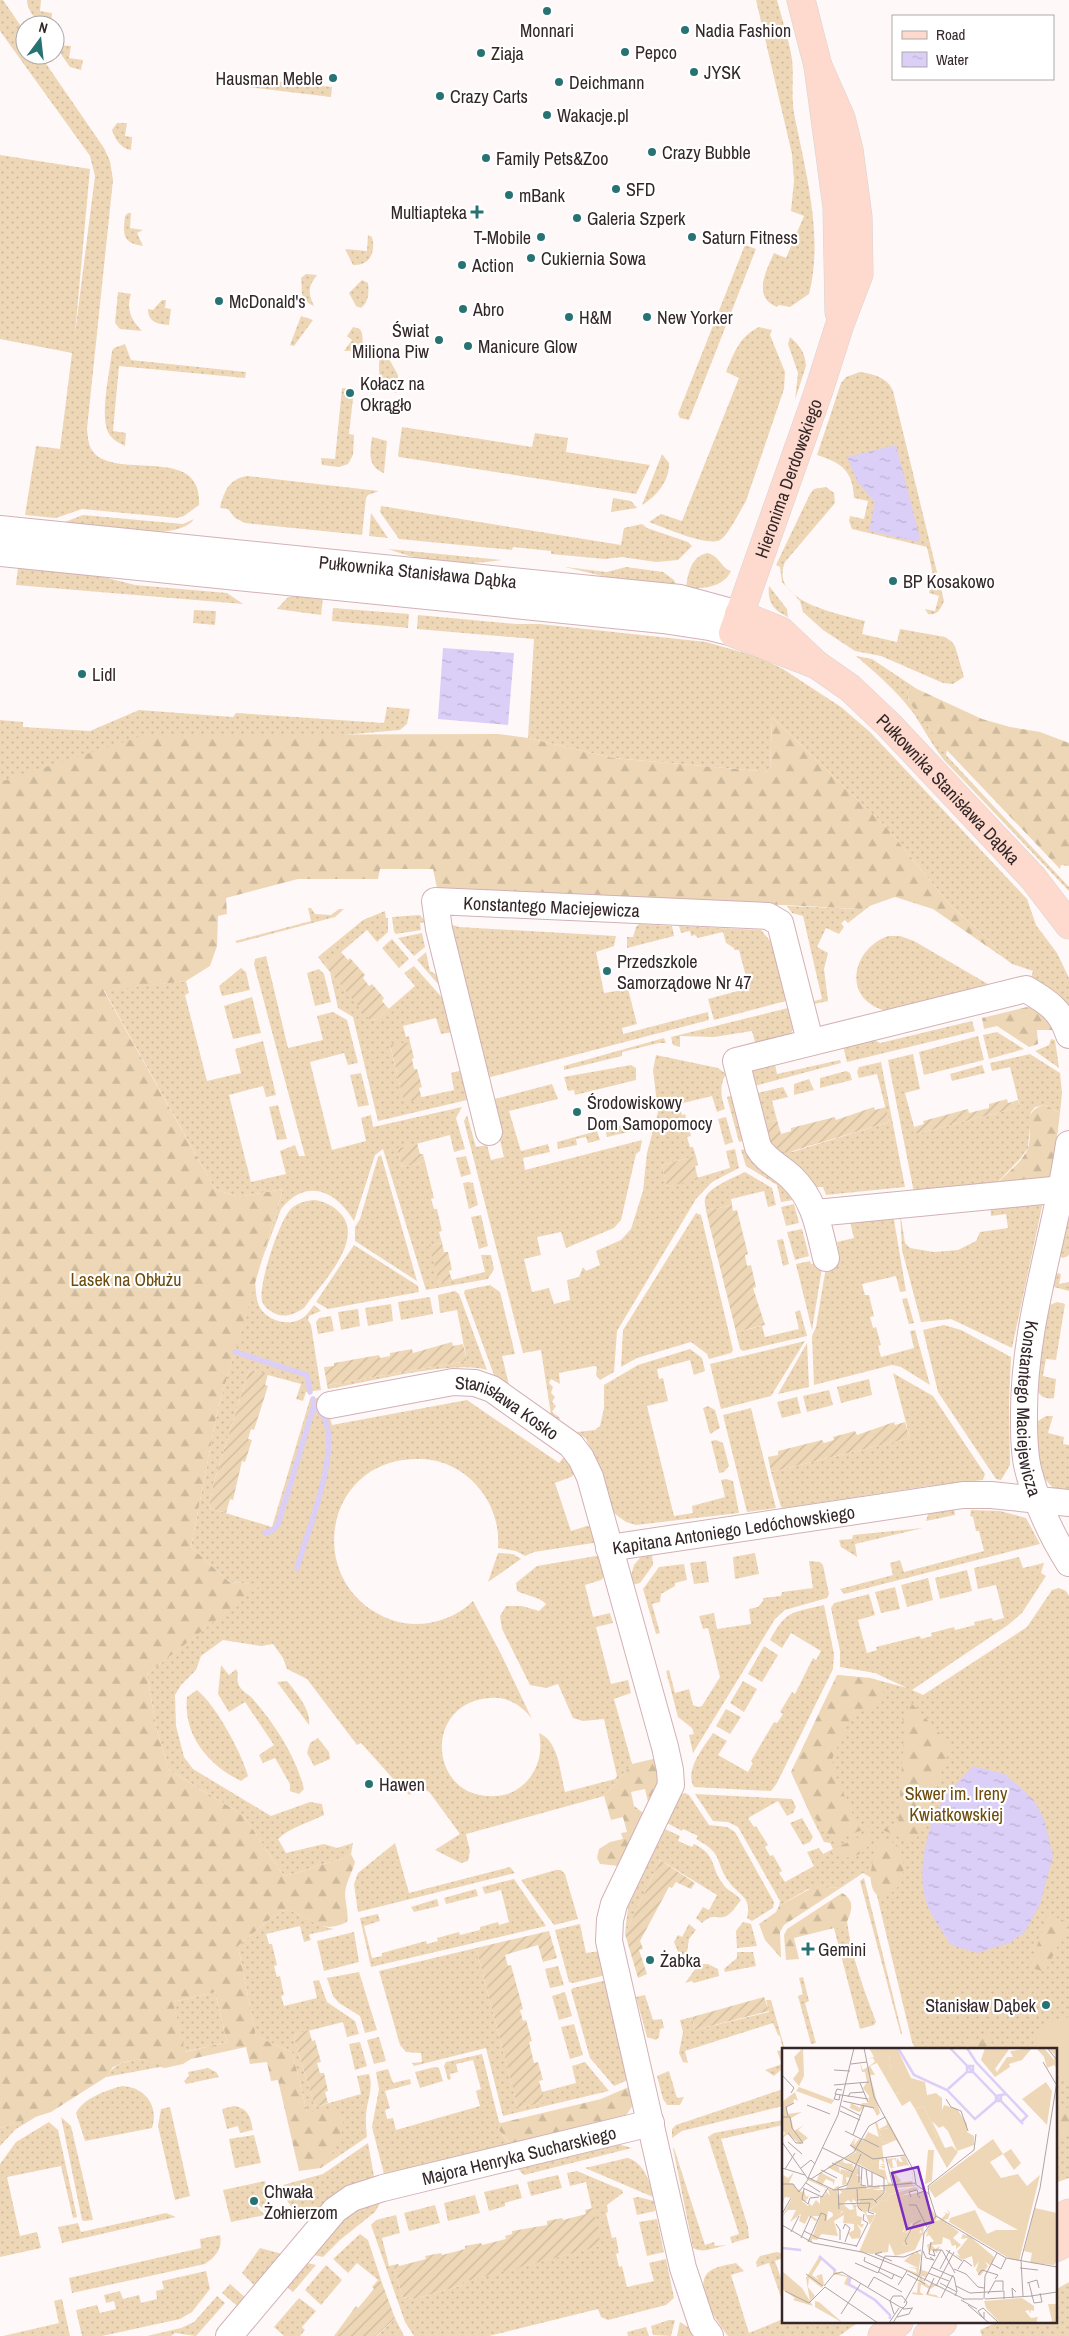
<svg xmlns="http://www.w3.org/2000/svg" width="1069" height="2336" viewBox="0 0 1069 2336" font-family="'Archivo Narrow',sans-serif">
  <defs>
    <pattern id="grass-dots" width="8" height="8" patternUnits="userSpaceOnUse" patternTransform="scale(1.25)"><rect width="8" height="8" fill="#eed7b6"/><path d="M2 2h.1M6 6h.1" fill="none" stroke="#cdb99c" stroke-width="1.8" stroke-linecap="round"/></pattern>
    <pattern id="forest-firs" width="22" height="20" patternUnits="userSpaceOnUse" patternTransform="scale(1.25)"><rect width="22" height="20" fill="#eed7b6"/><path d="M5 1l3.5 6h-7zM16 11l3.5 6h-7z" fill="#cdb99c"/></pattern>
    <pattern id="garden-furrows" width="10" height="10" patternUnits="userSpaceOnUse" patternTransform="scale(1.25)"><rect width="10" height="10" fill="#eed7b6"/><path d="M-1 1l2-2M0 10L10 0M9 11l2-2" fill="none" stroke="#cdb99c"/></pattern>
    <pattern id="water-ripples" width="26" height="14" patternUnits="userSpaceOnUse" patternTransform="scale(1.25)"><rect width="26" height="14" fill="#dbcef7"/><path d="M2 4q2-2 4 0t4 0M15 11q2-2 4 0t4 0" fill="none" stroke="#bdb1d4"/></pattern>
  </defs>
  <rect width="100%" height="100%" fill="#fff8f9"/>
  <g fill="url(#grass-dots)">
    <path d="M0,0H3L25,32V55H40L104,148L110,161L113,180L87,429C88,438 88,447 95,454C121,479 203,445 199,505L184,516L177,518L82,509L56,518L25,515L36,446L60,449L72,353L0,339V155L90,169L75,334L95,176L90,156L85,149L0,31Z"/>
    <path d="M27,0H41L40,11L52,13L51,25C39,25 27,12 27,0Z"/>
    <path d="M756,0H777C782,19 789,40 792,59C794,77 791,95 794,113C805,170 824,236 809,294L790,307L779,305L777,307C752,297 766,271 774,253L786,258L804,216L791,211L794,181L792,154Z"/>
    <polygon points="61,45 71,46 69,58 83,60 81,70 70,67 58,50"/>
    <polygon points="226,76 332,87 331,97 230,85 225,83"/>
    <path d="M117,123H127L125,136L132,137L131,150C121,149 115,139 112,130Z"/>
    <path d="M128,213H131L130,228L143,230L137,233L143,246C122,243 123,234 125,216Z"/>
    <path d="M368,235L372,237C376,252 370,266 353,265L345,249L367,251Z"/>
    <polygon points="745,245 756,249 689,420 680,418 678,414"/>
    <path d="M306,274L317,275C308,287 308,292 314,306C298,299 303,292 301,278Z"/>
    <path d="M362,280L368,283C369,292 369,302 361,308L356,306L349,293Z"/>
    <path d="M118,292L131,294C126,309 131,320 142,331L120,329L115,323Z"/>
    <path d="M162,300H166L165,308L171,309L169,325C157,324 148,322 148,309L153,310Z"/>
    <polygon points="301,316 313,320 294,346 290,345"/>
    <path d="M353,327L360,329C364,336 363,344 360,351H344L352,340L347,336Z"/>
    <path d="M759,327L772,330L770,335L785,372L784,389L746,501C741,509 728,536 720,540C707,547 663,527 649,522L661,514L682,521L739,378L726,372C734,353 739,337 759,327Z"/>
    <path d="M790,337C800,346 805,352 806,366L795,400L798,373L788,344Z"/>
    <path d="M125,344L131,360L246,372L245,378L119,366L113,431L126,433L125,446C119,443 113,440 109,434C99,417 110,371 112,351L114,348Z"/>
    <path d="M380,354L388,357L398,375L396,393C377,385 378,371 380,354Z"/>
    <path d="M860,372C874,374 888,378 893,391L944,601C941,609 937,616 928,614L925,609L935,611L939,596L929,593L933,575L927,547L852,529L849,521L850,516L864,519L868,501L854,498C853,471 842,463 817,455L841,383L846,377Z"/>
    <polygon points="342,388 354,389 349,434 354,435 353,455 348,464 339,467 322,465 321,458 335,459"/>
    <polygon points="402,427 532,447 535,433 568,438 566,452 650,465 636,494 399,457 398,455"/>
    <path d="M372,437L387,441L384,473C367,467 370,451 372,437Z"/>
    <path d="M662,454L669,463C670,480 656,497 642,505Z"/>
    <path d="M247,476L379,491L368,495L366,498L362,535L245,523L235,518L228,509L220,508C224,491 229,479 247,476Z"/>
    <path d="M826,487L834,493L835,503L785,562C768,602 841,614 865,621L862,634L897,642L900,629L945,637L951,641L955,646L964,677L953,684L943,683L881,656L855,651L823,630L803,612L800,601L782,582L780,567L776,565L810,494L814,489Z"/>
    <polygon points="613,498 631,501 637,508 611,512"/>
    <polygon points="381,506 621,545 624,528 642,524 647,528 688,542 692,546 678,560 656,562 622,557 605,559 551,554 551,551 513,547 512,550 399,539 380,512"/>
    <polygon points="371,513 388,538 369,536"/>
    <path d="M83,515L183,524L194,519C178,544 85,527 57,525Z"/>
    <path d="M388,549L502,560C464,566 425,563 388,549Z"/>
    <path d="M707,553C719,555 721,568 731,571C723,588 702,589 686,588C688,573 691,557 707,553Z"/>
    <polygon points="18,567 80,571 135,585 227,593 243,604 16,585"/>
    <polygon points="565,567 607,572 626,567 663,572 674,580 676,584 619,580"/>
    <path d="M769,586L787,609L788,617C774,611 767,602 769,586Z"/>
    <polygon points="295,595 323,597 321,615 277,609 287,598"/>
    <polygon points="333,608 409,614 408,628 332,621"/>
    <polygon points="194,610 216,611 215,625 193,623"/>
    <path d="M418,615L516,624H540L706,642L759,657L783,669L841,707L870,732L1027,899L1036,925L1057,953L1069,978V1007C1057,994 1049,985 1031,978L1033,971L1012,964L1004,958L989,940L951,906L887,828L772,717L770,772L613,758L528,738L534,639L417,629Z"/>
    <path d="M856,656L872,659L917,689H907L909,702L947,750L946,755L1069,887V891L944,760C932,745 924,729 914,714C898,692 876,673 856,656Z"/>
    <polygon points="387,707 410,709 407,724 400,730 343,735 0,782 0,720 23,722 23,727 90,731 139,710 233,717 236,713 384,723"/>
    <polygon points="871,905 848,923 845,920 841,923 844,927 839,934 826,928 817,947 828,953 824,969 828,1001 810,1005 810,1002 822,999 803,916 792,913 787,906 860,909"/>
    <polygon points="308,908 311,908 315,914 331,915 339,909 344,909 335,917 237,943 235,941 311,921"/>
    <polygon points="385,911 386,918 388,918 388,932 377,942 367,930 325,966 318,957 363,920"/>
    <polygon points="420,915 426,922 420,923 421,930 396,934 394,932 392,917"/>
    <polygon points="446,923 459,927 616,936 614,946 596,952 604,993 628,989 637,1024 622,1028 623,1034 708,1012 709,1020 483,1079"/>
    <polygon points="639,924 672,926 674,936 627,948 627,937 633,937 636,927"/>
    <polygon points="679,926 761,930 772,943 786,1001 714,1020 708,999 749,988 739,950 734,950 734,948 726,943 723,932 698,938 695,935 691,936 690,931 681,933"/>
    <polygon points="422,933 425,947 414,956 398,938"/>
    <path d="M888,936H900L914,941L993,987L887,1011C842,1001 850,950 888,936Z"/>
    <polygon points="392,939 409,959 399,968 382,948"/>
    <polygon points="426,952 430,971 447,981 452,1000 417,960"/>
    <path d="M266,956L288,1048L323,1040L317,1016L333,1012L347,1020L358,1063L348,1065L344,1053L310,1062L332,1150L366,1141L361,1118L371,1115L373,1127L462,1107L456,1118L465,1149L454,1152L450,1135L397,1149L402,1167L425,1162L434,1198L431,1199L434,1209H437L442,1231L439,1232L442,1243L430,1245L439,1283L485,1272L481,1255H491L494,1269L488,1279L426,1290L383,1149L375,1155L354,1221C336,1191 307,1177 281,1209L262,1260L283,1189L238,1197L215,1189L104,990L186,981L189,993L185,995L207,1081L241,1073L235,1049L263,1041L276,1095L266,1097L263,1086L229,1095L251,1182L286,1174L280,1151L295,1145L299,1156H305L254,964L255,959Z"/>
    <polygon points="414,966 446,1002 453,1032 441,1034 436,1018 403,1026 406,1037 409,1036 410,1042 390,1046 404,1101 454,1090 451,1073 463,1070 469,1096 467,1100 378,1121 353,1017 338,1008 330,972 371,1020 377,1019 415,986 404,973"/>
    <polygon points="241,968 246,972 250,990 222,996 219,986"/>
    <polygon points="319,969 324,974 331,1002 315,1006 307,973"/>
    <polygon points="252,997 261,1033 233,1039 224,1006"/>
    <polygon points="788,1008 793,1030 787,1038 756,1046 752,1031 714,1037 680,1036 680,1047 673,1045 671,1037"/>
    <polygon points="972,1021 975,1031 847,1062 842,1042 867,1036 880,1043"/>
    <polygon points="997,1032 1024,1049 989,1059 983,1035"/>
    <polygon points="978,1036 984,1060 924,1075 919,1052"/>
    <polygon points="664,1038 666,1043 659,1043 622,1052 622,1056 564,1070 564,1066"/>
    <polygon points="1051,1039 1055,1040 1059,1068 1035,1051 1049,1045"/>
    <polygon points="913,1054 920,1089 905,1093 916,1134 1020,1107 1010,1067 992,1071 990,1063 1030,1054 1060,1073 1062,1093 1060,1113 1045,1105 1035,1107 1031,1112 1028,1148 1020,1159 996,1184 915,1198 888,1060"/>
    <path d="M656,1055L718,1068L726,1074C719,1086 721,1097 725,1109L717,1112L712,1096L679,1104L682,1115L685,1114L691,1136L687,1137L690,1147H693L696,1156L662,1165L667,1187L730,1168L726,1151L735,1149L739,1168L712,1182L696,1199L617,1331L614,1372L600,1380L596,1375L597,1367L594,1366L559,1373L560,1384L551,1379L549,1383L553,1387L551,1393L555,1397L552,1402L556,1406L552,1412L560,1418L559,1420L551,1415L541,1350L523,1353L464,1121L467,1115L476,1147L487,1145L491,1160L504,1157L491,1100L552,1084L558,1099L509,1111L521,1151L548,1144L550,1152L523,1158L525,1170L642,1140L640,1151L636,1154L621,1220L614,1228L566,1248L561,1232L537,1237L541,1255L524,1259L532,1292L549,1288L554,1304L570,1300L567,1280L579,1277L583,1267L586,1271L600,1265L596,1251L621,1240L631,1229L643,1191L647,1153L658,1112L653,1070Z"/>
    <polygon points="774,1059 777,1074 840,1060 841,1063 747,1088 752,1067"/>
    <polygon points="881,1062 905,1187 826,1195 823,1187 809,1187 780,1160 749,1095 783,1087 788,1097 772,1101 777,1120 765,1122 792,1152 889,1122 877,1074 859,1078 857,1072 859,1067"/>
    <polygon points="631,1065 636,1068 636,1080 575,1095 574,1090 568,1091 564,1077"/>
    <polygon points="982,1065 985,1073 952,1081 950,1074"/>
    <polygon points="846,1071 850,1073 852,1080 820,1088 820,1078"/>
    <polygon points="361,1073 369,1105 358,1107 350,1075"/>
    <polygon points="809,1079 814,1090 794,1095 794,1084"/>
    <polygon points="737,1094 749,1139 739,1142 727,1097"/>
    <polygon points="278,1105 287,1139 277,1140 269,1107"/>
    <polygon points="726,1117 733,1142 725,1145 718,1119"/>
    <polygon points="640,1120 637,1130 607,1137 605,1130"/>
    <polygon points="597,1131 600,1140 588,1143 586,1137 576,1139 577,1145 558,1149 557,1142"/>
    <polygon points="749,1148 785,1184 793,1200 781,1202 777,1185 746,1166 741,1150"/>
    <polygon points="381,1155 417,1281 355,1241 355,1227 360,1219 378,1157"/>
    <polygon points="466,1156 471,1174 461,1177 456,1158"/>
    <path d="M745,1172L772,1188L776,1205L768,1207L764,1191L731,1199L732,1205L706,1211C706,1207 704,1203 705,1199C707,1188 735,1177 745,1172Z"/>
    <polygon points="468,1182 473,1183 478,1205 469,1209 463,1183"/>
    <path d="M314,1200C324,1201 334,1206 341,1214C365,1241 320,1285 304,1308C295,1314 286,1318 276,1314C270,1311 264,1307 262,1301C258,1285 279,1222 290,1210C296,1203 305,1201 314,1200Z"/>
    <polygon points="1043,1202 1012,1348 951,1319 921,1322 902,1250 900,1212 905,1243 910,1248 934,1252 958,1250 976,1241 980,1232 1008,1228 1006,1214 991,1216 990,1204"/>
    <polygon points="1069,1202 1069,1254 1068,1256 1063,1258 1059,1256"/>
    <polygon points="794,1204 799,1223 786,1226 781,1207"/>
    <polygon points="696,1213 701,1215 733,1350 731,1353 709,1359 707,1354 691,1342 637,1358 621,1367 623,1330"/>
    <polygon points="893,1214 906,1291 900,1292 896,1276 862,1284 865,1295 869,1295 874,1316 870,1317 873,1328 876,1327 881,1345 878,1346 881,1357 914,1348 910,1331 915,1330 930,1385 901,1367 892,1365 814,1385 812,1336 816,1327 827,1261 840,1258 837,1242 854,1238 849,1218"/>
    <polygon points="481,1215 488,1246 479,1249 471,1217"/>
    <polygon points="802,1229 809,1256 795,1260 787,1232"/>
    <polygon points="783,1239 789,1264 783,1266 777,1240"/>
    <polygon points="354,1245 418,1286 419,1292 328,1309 316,1302"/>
    <polygon points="810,1261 811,1264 823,1262 812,1330 796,1264"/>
    <polygon points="1059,1273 1061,1275 1059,1284 1069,1282 1069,1291 1050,1286 1055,1274"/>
    <path d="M255,1282C256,1290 256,1299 259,1306C266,1320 287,1327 301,1319C307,1316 310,1310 314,1305L321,1311L309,1316L308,1320L311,1325L321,1390L306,1392L303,1401L296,1399L301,1384L249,1370L213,1485L209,1508L272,1527L310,1399L324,1397L332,1425L467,1400L559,1463L567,1453L579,1470L571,1477L555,1483L571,1531L587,1526L597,1528L599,1539L593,1543L534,1552L525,1556L516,1551L498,1548C500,1520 489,1495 468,1477C454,1465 435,1458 416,1459C321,1460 303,1588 392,1620C419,1630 453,1621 473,1601L501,1654L532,1719C523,1706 507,1696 490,1698C422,1702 428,1801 496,1796C527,1794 546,1763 539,1733C559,1741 560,1773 565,1792L615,1779L617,1776L604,1719L583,1721L573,1718L558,1684L546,1688L530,1685L502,1629L500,1616L506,1606H522L539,1611L546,1604C538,1596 527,1596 517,1591L516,1583L537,1566L596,1556L604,1557L608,1573L601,1580L585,1585L593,1617L610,1613L613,1623L596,1627L611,1684L628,1680L631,1693L614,1699L632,1764L604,1796L466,1834L470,1851L468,1861L461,1863L435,1850L460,1834L430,1793L417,1783L410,1795L404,1791L361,1743L357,1745L307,1679L287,1669L283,1658L273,1644L261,1646L223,1640L201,1656L196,1670L181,1685L175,1695L176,1726L184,1757L193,1769L271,1816L310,1802L322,1804L324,1815C308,1823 291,1827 278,1839L286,1853L324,1844L337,1848L353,1843L351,1854C340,1862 327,1862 314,1867C304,1871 295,1874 284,1876L243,1815L169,1770L156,1727L147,1674L261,1584L229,1582L191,1547L218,1408Z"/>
    <polygon points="490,1285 500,1292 515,1354 502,1356 509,1385 494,1375 464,1293 465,1290"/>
    <path d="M455,1291L459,1294L487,1370C456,1359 364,1383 328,1389L327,1385L467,1361L457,1310L440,1313L438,1295Z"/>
    <polygon points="430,1297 433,1314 401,1320 398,1302"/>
    <polygon points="907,1298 914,1323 909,1324 902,1299"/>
    <path d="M1057,1302L1065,1304L1056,1360L1046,1359L1043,1376L1056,1379L1054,1398C1045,1400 1040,1396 1036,1389L1045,1307Z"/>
    <polygon points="391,1304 393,1321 368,1326 365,1308"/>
    <polygon points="358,1309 360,1326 341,1330 338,1312"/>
    <polygon points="800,1310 807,1336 743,1351 740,1349 736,1332 762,1326 765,1337 799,1329 795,1312"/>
    <polygon points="331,1316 334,1331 318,1334 316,1322 319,1318"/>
    <polygon points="944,1325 961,1330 1011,1357 1009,1402 1010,1465 1001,1480 996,1479 938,1392 923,1330"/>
    <polygon points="805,1341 771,1396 721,1409 710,1364"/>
    <polygon points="807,1343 809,1387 778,1394"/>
    <polygon points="690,1349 702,1358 705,1371 694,1375 690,1360 657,1369 659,1379 663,1378 668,1401 647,1406 674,1516 693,1513 692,1506 725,1497 721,1480 726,1479 733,1481 739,1513 636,1525 626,1522 611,1511 596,1460 586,1439 577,1432 595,1430 600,1426 604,1408 604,1385 638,1365"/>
    <polygon points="893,1373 933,1396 985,1474 983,1480 928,1486 784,1508 781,1507 771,1472 910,1438"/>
    <polygon points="869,1379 872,1395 841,1403 837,1387"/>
    <polygon points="829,1390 833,1405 807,1412 803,1396"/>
    <polygon points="797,1397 801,1413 782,1418 777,1402"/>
    <polygon points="708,1406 715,1410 720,1428 710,1434 703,1408"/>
    <polygon points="751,1408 776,1508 747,1512 723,1415"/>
    <polygon points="1046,1416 1053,1416 1048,1433 1064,1437 1063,1444 1069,1445 1069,1492 1054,1489 1042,1476 1034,1431 1038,1421"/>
    <polygon points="716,1440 723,1443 729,1466 724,1472 719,1473 711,1441"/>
    <polygon points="930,1508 954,1508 955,1515 926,1521"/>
    <polygon points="971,1510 1000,1511 1026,1518 1040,1544 844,1594 840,1589 893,1575 890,1563 900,1560 904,1572 984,1551 979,1531 976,1531 973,1517 970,1516"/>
    <polygon points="923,1528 855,1544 857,1557 841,1547 839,1540 852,1539 853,1535"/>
    <polygon points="645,1552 652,1554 653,1565 640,1583 628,1586 634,1565"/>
    <polygon points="498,1553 513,1554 521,1559 488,1582"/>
    <polygon points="755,1553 759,1574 735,1579 733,1557"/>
    <polygon points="1019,1557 1023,1568 1044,1563 1041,1573 1046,1576 1022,1613 1008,1625 912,1690 923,1695 1027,1627 1052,1590 1059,1588 1066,1591 1069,1596 1069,2178 1055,2183 1055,2050 916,2050 912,2042 873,1879 863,1873 842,1887 808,1889 779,1906 780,1901 738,1827 728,1822 713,1821 695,1794 792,1799 796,1807 793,1813 787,1816 778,1801 748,1818 754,1827 756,1826 768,1845 765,1847 770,1856 773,1855 782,1871 779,1873 785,1882 814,1866 807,1852 819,1848 823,1854 829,1851 836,1855 830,1843 824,1842 811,1816 815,1818 837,1675 870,1678 907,1688 875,1673 840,1667 840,1651 831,1608 834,1603 869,1594 875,1615 858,1620 867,1653 877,1650 876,1647 920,1636 921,1639 932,1636 931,1633 954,1627 955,1630 975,1625 974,1622 992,1618 993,1621 1004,1618 996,1585 978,1589 974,1568"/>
    <polygon points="706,1561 709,1582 694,1584 690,1563"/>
    <polygon points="809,1561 820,1562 823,1565 829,1594 827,1598 785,1610 775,1619 693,1753 689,1735 694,1734 692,1728 678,1717 666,1671 669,1670 675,1693 689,1689 693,1705 698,1707 702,1706 720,1677 708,1628 703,1629 699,1616 714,1613 717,1629 751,1624 749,1609 758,1607 763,1601 763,1598 781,1596 782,1592 813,1588"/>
    <polygon points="684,1564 687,1580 675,1583 675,1586 661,1594 660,1602 652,1604 660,1633 656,1634 643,1589 659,1567"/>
    <polygon points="967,1570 972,1591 940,1599 935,1578"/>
    <polygon points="928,1578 933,1600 907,1607 901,1585"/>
    <polygon points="895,1587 900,1609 881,1613 875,1592"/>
    <path d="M824,1605L834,1654L833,1669L777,1783L771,1791L694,1787C684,1770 704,1747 713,1733L727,1741L718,1755L748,1772L753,1763L751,1761L774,1722L777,1723L783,1714L780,1712L792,1692L795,1694L813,1658L816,1660L821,1651L791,1633L782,1648L770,1640C787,1609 792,1613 824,1605Z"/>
    <polygon points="764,1646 778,1655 762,1682 748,1674"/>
    <path d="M221,1665L229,1675L236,1669L238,1673C237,1679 237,1682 240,1687C243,1692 248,1694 252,1698C274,1723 296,1756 304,1789L299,1794L290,1791V1784L275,1758L263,1763L259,1755L274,1745L245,1702L229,1712L218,1694Z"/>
    <path d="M287,1681C295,1691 312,1711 309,1725L277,1682Z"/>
    <polygon points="743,1681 757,1689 744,1712 730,1703"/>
    <path d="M197,1690C216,1705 241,1752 248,1776L241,1781C208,1765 183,1735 187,1697Z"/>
    <polygon points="726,1709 741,1717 730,1734 716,1726"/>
    <polygon points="318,1738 329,1752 330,1759 314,1766 307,1753 310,1743"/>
    <path d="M685,1793L689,1795L709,1825L727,1827L735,1832L774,1902L773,1908L752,1921L747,1918C752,1896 739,1896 729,1882C714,1861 725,1855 696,1839L698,1836L683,1829L682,1831L667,1823L681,1794Z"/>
    <polygon points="802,1818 813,1837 810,1842 803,1845 790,1823"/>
    <path d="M665,1829L680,1836L678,1841L692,1847L694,1844C717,1855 710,1867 723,1884C727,1891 736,1893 741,1900C737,1905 731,1915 724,1917C714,1919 713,1913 702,1923L696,1918L703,1907L709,1910L717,1895L660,1860L625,1934L628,1907Z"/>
    <polygon points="395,1843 409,1893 510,1867 515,1873 358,1912 354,1884 358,1873"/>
    <polygon points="556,1870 561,1870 565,1874 578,1919 554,1925 521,1880"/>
    <polygon points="864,1878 902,2033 901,2035 860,1881"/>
    <polygon points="514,1879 546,1926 371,1967 360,1918 378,1914 380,1921 364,1926 372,1958 382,1956 382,1953 426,1941 427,1944 438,1941 437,1938 459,1932 460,1935 480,1930 480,1927 498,1922 499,1925 509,1922 501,1890 485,1894 482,1887"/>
    <polygon points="476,1889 478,1896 446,1904 444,1898"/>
    <polygon points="437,1899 439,1906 414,1912 411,1907"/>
    <path d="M286,1910C303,1913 316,1927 334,1929L311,1934L309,1935L311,1940L304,1942L300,1926L266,1934L269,1944H272L277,1965L274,1966L277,1977L280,1976L284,1995L281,1996L284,2006L317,1998L313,1981L319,1980L327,2002L355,2021L359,2034L347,2037L343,2022L296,2034L294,2038L315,2107L361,2094L357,2076L369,2074C373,2086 369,2096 367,2107C365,2117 366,2127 367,2137L321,2168L292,2052L256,2036L238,1946L271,1918Z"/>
    <path d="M847,1921C851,1955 864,1990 876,2022L874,2025L860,2029L834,1928H844Z"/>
    <polygon points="743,1922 751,1924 757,1946 737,1948 736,1931"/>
    <polygon points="580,1924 586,1953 600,1951 606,1975 573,1983 569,1982 555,1930"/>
    <polygon points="689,1924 696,1930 689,1939 687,1952 680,1957 674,1942 678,1935 682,1937"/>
    <polygon points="354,1932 359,1962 324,1971 317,1941"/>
    <polygon points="476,1948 518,2108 544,2102 542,2092 576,2083 572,2066 585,2062 609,2091 503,2116 486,2048 414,2066 412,2063 422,2062 421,2053 406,2052 400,2045 379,1971"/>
    <polygon points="737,1952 753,1952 756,1966 725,1972 724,1969 737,1958"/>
    <polygon points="699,1964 708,1964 718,1969 719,1976 694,1983 692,1981 685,1983"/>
    <polygon points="558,1966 564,1985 550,1988 545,1969"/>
    <polygon points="359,1972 377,2030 365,2033 360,2016 339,2003 333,1996 327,1978"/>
    <polygon points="803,1977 809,2001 805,2003 816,2043 811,2044 798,1996 803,1994 799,1978"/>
    <polygon points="607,1980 632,2078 614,2086 590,2058 571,1990 573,1988"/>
    <polygon points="215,1992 227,2042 184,2052 173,2002"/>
    <polygon points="565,1992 572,2016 559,2020 552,1996"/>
    <polygon points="645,1995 653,2020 662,2019 664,2028 660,2029 659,2037 656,2040 647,2037 636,1997"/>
    <polygon points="766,2000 771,2000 785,2050 783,2050 780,2036 778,2035 773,2023 685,2051 688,2063 683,2062 679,2053 683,2032 680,2020 692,2017 695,2030 769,2012"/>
    <polygon points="574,2024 583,2055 570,2059 561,2027"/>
    <polygon points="379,2037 386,2061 374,2064 367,2040"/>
    <polygon points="360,2042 367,2066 355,2070 349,2044"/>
    <polygon points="783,2050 783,2068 774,2076 765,2070 782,2064 777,2051"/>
    <path d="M482,2054L499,2122L501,2123L498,2128C501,2136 508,2139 511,2146L385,2178L372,2127L379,2089L376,2072L388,2069L393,2083L410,2079L411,2084L385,2091L390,2108L385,2110L387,2119L393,2118L396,2130L480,2106L476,2091L481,2089L473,2060L456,2064L458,2072L450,2074L451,2079L448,2080L444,2066L446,2062Z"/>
    <path d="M143,2059L160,2067L106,2077C116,2062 125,2062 143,2059Z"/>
    <polygon points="435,2067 439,2068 443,2081 420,2088 415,2072"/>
    <polygon points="208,2068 216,2072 219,2077 186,2084 184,2081 189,2076 188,2072"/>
    <polygon points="669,2071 677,2098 684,2097 680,2105 667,2105 663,2099 657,2076"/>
    <path d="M122,2086C145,2087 159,2106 152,2128L85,2141L76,2113C82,2099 107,2090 122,2086Z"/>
    <polygon points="783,2089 783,2106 682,2131 672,2138 672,2129 676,2125"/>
    <path d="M234,2106C249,2109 250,2116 253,2130L240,2133L238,2126L227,2129L222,2109Z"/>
    <polygon points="170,2107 190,2196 175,2200 158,2126 161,2109"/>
    <polygon points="39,2115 16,2129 0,2146 0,2128"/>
    <polygon points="61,2117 71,2126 93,2220 84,2221 82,2220"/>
    <polygon points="783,2120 783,2125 721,2139 748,2227 749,2238 732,2243 730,2237 739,2234 708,2137 714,2133"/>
    <polygon points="49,2122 58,2130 77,2217 73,2218 61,2166 7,2177 20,2236 37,2232 41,2248 0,2257 0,2164 16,2142"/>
    <polygon points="254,2135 261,2163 235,2168 229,2139"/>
    <path d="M368,2143L375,2182L311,2216C293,2213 285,2203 283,2185L323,2174Z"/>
    <polygon points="614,2143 632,2148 524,2175 514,2165"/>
    <path d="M673,2148H674L705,2245L714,2242L715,2246L727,2245C716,2247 703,2254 693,2248Z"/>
    <path d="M627,2158C643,2161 651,2183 653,2197L585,2168Z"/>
    <polygon points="577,2171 622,2190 623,2193 607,2205 608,2212 606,2213 612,2238 616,2237 619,2253 616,2254 619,2267 622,2266 627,2287 654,2281 649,2263 666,2259 674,2298 666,2305 608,2320 601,2317 598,2309 489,2336 414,2336 405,2322 371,2225 376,2220 396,2215 400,2233 382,2238 389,2266 393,2265 403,2297 415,2299 463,2285 462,2282 600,2246 586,2182 570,2186 567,2173"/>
    <polygon points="558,2175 562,2188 531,2196 527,2182"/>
    <polygon points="265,2181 268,2197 266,2212 254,2200 252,2202 265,2215 231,2222 223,2190"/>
    <polygon points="518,2184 522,2198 505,2203 505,2206 489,2211 484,2192"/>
    <polygon points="475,2195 480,2213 448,2221 444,2203"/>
    <polygon points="638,2197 654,2201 655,2211 637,2215 633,2198"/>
    <polygon points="378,2198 380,2203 375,2212 340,2240 323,2257 314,2255 337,2220"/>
    <polygon points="435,2205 440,2223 409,2231 404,2213"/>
    <polygon points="166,2213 176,2217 62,2243 58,2227 78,2223 81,2232"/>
    <polygon points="657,2219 664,2252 647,2256 639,2222"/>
    <polygon points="360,2234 368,2240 382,2283 357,2263 348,2273 333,2259"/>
    <path d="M220,2235C223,2248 216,2257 205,2264L72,2293L69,2278L201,2248L200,2239Z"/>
    <polygon points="260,2248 286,2255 256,2287 242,2273"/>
    <polygon points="777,2252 783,2254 783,2258 775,2261 783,2284 783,2303 769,2263 757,2267 756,2262 760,2256"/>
    <polygon points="303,2262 316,2265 293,2292 284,2285"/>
    <path d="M736,2263L744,2271L731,2275L749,2333L783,2319V2322H859L839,2336H728C718,2324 691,2284 710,2271C717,2266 727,2265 736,2263Z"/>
    <polygon points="326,2265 342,2280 321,2305 305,2290"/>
    <polygon points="206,2271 210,2289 192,2312 180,2319 102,2336 82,2336 76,2310 97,2305 100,2313 116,2309 114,2301 106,2303 104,2295 120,2291 123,2299 139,2295 141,2303 157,2299 156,2291 164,2289 162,2281"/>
    <polygon points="1069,2282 1069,2336 982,2336 980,2330 997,2322 1055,2322 1055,2290"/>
    <polygon points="230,2284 248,2300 241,2309 222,2293"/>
    <polygon points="217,2296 225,2303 196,2336 175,2333 171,2336 147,2336 181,2328 194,2322"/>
    <polygon points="299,2298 316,2311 302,2327 305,2330 300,2336 284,2336 274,2327"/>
    <polygon points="62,2299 70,2336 3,2336 59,2323 54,2301"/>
    <polygon points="395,2318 404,2336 377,2336"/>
    <polygon points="669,2320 675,2320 671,2336 653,2335 651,2326"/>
    <polygon points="680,2322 688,2327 693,2336 677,2336"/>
    <polygon points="646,2327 649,2336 628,2336 627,2332"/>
  </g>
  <g fill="url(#forest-firs)" fill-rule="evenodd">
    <polygon points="907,689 917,689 982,719 1010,727 1040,732 1069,743 1069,866 1061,865 1060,869 941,744 909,702"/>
    <path d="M772,717L887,828L951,906L989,940L1004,958L933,909L895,897L861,909L437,888L433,869H380L378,879H298L226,898L227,914L218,916L217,946L210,966L186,981L104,991L215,1189L238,1197L283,1189L218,1408L191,1547L229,1582L262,1584L147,1674L156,1727L169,1770L243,1815L284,1876C295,1874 304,1871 314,1867C327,1862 340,1862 351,1854L355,1862C352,1873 346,1882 345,1893C345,1903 349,1912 347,1922C318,1936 313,1916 286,1910L271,1918L238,1946L256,2036L292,2052L307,2112L335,2111L342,2116C347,2135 332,2154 321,2168L299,2171L278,2080L271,2081L267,2062L250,2064L246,2047L191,2059L183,2064L165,2068L155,2066L143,2059L125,2062L113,2067L106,2077L51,2112L0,2128V782L145,735L498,734L528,738L613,758L770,772ZM215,1992L227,2042L185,2052L173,2002Z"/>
    <polygon points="1027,1007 1035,1007 1057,1030 1037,1030 1038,1044 1029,1047 997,1026 984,1029 982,1018"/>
    <path d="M1045,1105L1060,1113L1054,1163L1048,1185H996C1005,1174 1023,1162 1028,1148C1034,1131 1020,1110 1045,1105Z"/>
    <polygon points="837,1675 875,1679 884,1694 880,1706 864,1710 848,1723 832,1759 836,1777 856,1821 874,1830 865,1829 836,1840 822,1829 816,1819 811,1816 791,1772"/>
    <polygon points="911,1703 951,1745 915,1843 880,1829 894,1827 898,1824 905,1722 902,1719"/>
    <polygon points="657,1758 660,1783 648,1802 645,1789 631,1792 634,1806 646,1815 619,1866 600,1864 597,1858 599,1849 610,1842 623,1839 621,1833 627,1832 623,1817 611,1820 604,1796 632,1764"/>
    <path d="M868,1833L871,1834C871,1856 846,1863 830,1853L829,1851L833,1849Z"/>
    <path d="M879,1838L895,1843L898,1846C908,1866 906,1892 880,1897C862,1886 875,1855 879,1838Z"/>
    <polygon points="817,1885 824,1888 842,1887 784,1925 780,1932 781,1958 765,1940 759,1924 776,1912 779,1906"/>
    <path d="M842,1893C857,1901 851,1914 844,1928H834L794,1938L799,1959L786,1960L784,1935L787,1929Z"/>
    <polygon points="1048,1914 1069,1923 1046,1970 1042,1971 1032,1968 1031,1964"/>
    <polygon points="989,2035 992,2036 985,2050 946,2050"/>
    <path d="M631,2086L633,2105L627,2114L603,2124L511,2146C508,2139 502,2136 498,2128L501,2123L601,2099Z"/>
    <polygon points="1069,2107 1069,2134 1055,2141 1055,2115"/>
  </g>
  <g fill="url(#garden-furrows)">
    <polygon points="341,952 348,960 350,958 365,975 363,978 369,986 372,984 384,998 382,1001 389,1009 377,1019 370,1020 325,966"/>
    <polygon points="410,1042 414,1058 412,1059 414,1069 417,1069 422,1087 419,1088 422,1099 404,1102 390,1045"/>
    <polygon points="1007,1099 1008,1103 1018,1100 1020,1107 916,1134 914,1127 924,1124 923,1121 968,1109 969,1113 989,1108 989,1104"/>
    <path d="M874,1107L875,1110L886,1107L889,1122L786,1153C770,1147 768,1138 765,1122L777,1120L781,1134L791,1131V1128L835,1117L836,1120Z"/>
    <polygon points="417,1143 420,1154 423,1154 425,1162 402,1167 397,1149"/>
    <polygon points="696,1156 698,1165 695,1166 698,1179 667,1187 662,1165"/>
    <polygon points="732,1205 733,1211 737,1210 748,1254 745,1255 747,1266 751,1265 756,1287 753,1288 765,1325 736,1332 706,1211"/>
    <polygon points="442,1243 444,1252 448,1252 452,1270 449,1271 452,1280 439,1283 429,1245"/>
    <polygon points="452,1342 453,1346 463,1344 467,1361 327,1385 324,1367 334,1366 334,1363 379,1355 380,1358 390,1356 390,1353 412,1349 413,1353"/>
    <polygon points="249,1370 268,1374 265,1385 268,1386 254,1430 251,1429 248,1439 252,1440 245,1462 242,1461 233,1500 230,1499 226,1513 209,1508 213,1485"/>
    <polygon points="894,1422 895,1425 905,1422 910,1438 771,1472 768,1457 778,1455 778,1451 822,1440 824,1443 834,1440 833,1437 855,1431 857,1435"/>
    <polygon points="660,1860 695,1883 691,1889 676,1882 672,1888 669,1887 640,1941 643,1949 639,1950 647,1974 638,1978 625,1934"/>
    <polygon points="549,1931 557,1958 543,1962 538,1945 505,1955 508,1966 511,1965 523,2009 520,2010 523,2021 526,2020 532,2041 529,2042 534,2063 538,2062 543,2080 539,2081 545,2102 518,2108 476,1948"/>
    <polygon points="764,1997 769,2011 695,2030 692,2017"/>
    <polygon points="309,2030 312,2041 315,2040 321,2062 317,2063 320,2073 324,2073 328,2091 325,2092 328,2103 315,2107 294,2038 296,2034"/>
    <polygon points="593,2208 601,2246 463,2282 463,2285 415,2299 403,2297 393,2265 398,2264 399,2266 426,2259 425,2256 441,2253 442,2255 465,2249 465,2246 481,2243 482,2245 506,2239 505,2236 512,2234 512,2231 547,2225 547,2221 562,2218 563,2220 586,2214 585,2210"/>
    <polygon points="378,2280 382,2283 395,2318 376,2336 334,2336 356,2306 358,2308 374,2289 372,2287"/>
  </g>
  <polygon fill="#eed7b6" points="1069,2017 1069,2084 1055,2072 1055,2050 1031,2049 1043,2024"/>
  <g fill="url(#water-ripples)">
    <polygon points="896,445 920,538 918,542 869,531 875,502 858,483 847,457"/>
    <polygon points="443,648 514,653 508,725 438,719"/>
    <path d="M973,1766L1005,1774L1034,1800L1044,1819L1053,1856L1040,1904L1025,1932L1009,1943L977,1953L951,1945C942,1930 929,1914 925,1898C917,1869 928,1821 945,1797C953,1786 964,1776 973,1766Z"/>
  </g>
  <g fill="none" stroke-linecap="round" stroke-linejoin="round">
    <g stroke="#dbcef7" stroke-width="5.5">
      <polyline points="235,1352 307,1375 310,1392"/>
      <path d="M265,1533C283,1530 279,1512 286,1499L314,1405L313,1399"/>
      <path d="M297,1568C307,1532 341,1451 324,1417C321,1413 317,1409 314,1405"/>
    </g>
    <defs>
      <g id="minor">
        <path id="s1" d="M0,529L680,598L739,614"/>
        <polyline points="0,553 663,620 709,627 733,633"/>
        <path id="s2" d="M489,1132L439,929L435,901L768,916L780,923L810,1041"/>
        <path id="s3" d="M1069,1144C1056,1235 1023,1324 1024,1417C1024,1435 1024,1456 1029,1473C1037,1504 1052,1536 1069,1563"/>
        <polyline points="816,1213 1063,1189"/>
        <path d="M826,1258C819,1229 815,1200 792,1178C781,1167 766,1161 758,1147L736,1061L1026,989C1048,1002 1061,1010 1069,1035"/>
        <path id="s4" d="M330,1405L453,1382L475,1383L492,1389L571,1445L581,1458L590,1477L665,1747L670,1770L671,1785L614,1904L610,1920L609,1941L683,2268L702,2325L710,2336"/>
        <path id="s5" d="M609,1548L963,1495H991L1069,1503"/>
        <path id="s6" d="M229,2336L335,2210L352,2198L383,2188L651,2123"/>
      </g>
      <g id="major">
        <polyline points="801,0 818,66 837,207 839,312"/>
        <path id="s7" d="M739,614L781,631L817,665L850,688L889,725L1033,878L1069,925"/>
        <path id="s8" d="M817,665L733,633L818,393L840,324L859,274L858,217L849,150L841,118L818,66"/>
        <polyline points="1055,2220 1069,2213"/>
        <polyline points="1055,2248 1069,2241"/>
        <polyline points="882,2336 899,2322"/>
        <polyline points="927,2336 943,2322"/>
      </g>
    </defs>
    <use href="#minor" stroke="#d2b1b5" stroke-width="28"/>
    <use href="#major" stroke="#d6d4d4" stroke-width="29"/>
    <use href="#minor" stroke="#fff" stroke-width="26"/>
    <use href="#major" stroke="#fddacd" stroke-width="28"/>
  </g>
  <g fill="#277273" stroke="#fff" stroke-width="2">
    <circle cx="547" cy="11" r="5"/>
    <circle cx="685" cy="30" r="5"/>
    <circle cx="625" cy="52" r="5"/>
    <circle cx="481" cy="53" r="5"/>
    <circle cx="694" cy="72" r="5"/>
    <circle cx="333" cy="78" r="5"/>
    <circle cx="559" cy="82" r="5"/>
    <circle cx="440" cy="96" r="5"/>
    <circle cx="547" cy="115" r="5"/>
    <circle cx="652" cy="152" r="5"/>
    <circle cx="486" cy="158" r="5"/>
    <circle cx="616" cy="189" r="5"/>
    <circle cx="509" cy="195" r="5"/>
    <path d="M474.5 204.5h5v5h5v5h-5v5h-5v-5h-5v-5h5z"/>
    <circle cx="577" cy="218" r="5"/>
    <circle cx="541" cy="237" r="5"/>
    <circle cx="692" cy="237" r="5"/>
    <circle cx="531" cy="258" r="5"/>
    <circle cx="462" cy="265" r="5"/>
    <circle cx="219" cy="301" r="5"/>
    <circle cx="463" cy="309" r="5"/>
    <circle cx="569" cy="317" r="5"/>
    <circle cx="647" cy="317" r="5"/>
    <circle cx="439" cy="340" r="5"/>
    <circle cx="468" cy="346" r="5"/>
    <circle cx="350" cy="393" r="5"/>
    <circle cx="893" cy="581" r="5"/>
    <circle cx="82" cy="674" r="5"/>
    <circle cx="607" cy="971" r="5"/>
    <circle cx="577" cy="1112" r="5"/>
    <circle cx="369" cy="1784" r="5"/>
    <path d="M805.5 1941.5h5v5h5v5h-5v5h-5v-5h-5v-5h5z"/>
    <circle cx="650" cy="1960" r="5"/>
    <circle cx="1046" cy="2005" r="5"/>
    <circle cx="254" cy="2201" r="5"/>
  </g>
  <g text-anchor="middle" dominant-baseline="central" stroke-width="4.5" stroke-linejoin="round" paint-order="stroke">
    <g font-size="18" fill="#342729" stroke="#fff" text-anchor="start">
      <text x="547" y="30" text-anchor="middle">Monnari</text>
      <text x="695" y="30">Nadia Fashion</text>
      <text x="635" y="52">Pepco</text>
      <text x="491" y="53">Ziaja</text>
      <text x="704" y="72">JYSK</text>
      <text x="323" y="78" text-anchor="end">Hausman Meble</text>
      <text x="569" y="82">Deichmann</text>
      <text x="450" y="96">Crazy Carts</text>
      <text x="557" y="115">Wakacje.pl</text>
      <text x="662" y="152">Crazy Bubble</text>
      <text x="496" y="158">Family Pets&amp;Zoo</text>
      <text x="626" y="189">SFD</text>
      <text x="519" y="195">mBank</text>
      <text x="467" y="212" text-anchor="end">Multiapteka</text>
      <text x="587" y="218">Galeria Szperk</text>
      <text x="531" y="237" text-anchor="end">T-Mobile</text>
      <text x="702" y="237">Saturn Fitness</text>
      <text x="541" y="258">Cukiernia Sowa</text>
      <text x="472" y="265">Action</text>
      <text x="229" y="301">McDonald's</text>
      <text x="473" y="309">Abro</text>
      <text x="579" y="317">H&amp;M</text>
      <text x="657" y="317">New Yorker</text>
      <text x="429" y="330" text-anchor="end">Świat<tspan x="429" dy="21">Miliona Piw</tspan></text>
      <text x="478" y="346">Manicure Glow</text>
      <text x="360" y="383">Kołacz na<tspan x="360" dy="21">Okrągło</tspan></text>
      <text x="903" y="581">BP Kosakowo</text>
      <text x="92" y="674">Lidl</text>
      <text x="617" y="961">Przedszkole<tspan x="617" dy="21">Samorządowe Nr 47</tspan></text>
      <text x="587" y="1102">Środowiskowy<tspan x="587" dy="21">Dom Samopomocy</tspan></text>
      <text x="379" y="1784">Hawen</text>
      <text x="818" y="1949">Gemini</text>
      <text x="660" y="1960">Żabka</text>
      <text x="1036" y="2005" text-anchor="end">Stanisław Dąbek</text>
      <text x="264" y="2191">Chwała<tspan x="264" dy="21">Żołnierzom</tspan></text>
    </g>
    <g font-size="18" fill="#342729" stroke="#fff">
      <text stroke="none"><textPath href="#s8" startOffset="254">Hieronima Derdowskiego</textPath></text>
      <text stroke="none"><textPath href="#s1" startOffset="420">Pułkownika Stanisława Dąbka</textPath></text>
      <text stroke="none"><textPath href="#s7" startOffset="276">Pułkownika Stanisława Dąbka</textPath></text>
      <text stroke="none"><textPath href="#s2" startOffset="354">Konstantego Maciejewicza</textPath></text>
      <text stroke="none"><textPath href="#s3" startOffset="269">Konstantego Maciejewicza</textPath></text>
      <text stroke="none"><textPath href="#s4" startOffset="186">Stanisława Kosko</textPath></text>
      <text stroke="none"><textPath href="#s5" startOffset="126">Kapitana Antoniego Ledóchowskiego</textPath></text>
      <text stroke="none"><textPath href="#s6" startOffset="358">Majora Henryka Sucharskiego</textPath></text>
    </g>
    <g font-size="18" fill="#6c4a0b" stroke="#fff">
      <text x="126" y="1279">Lasek na Obłużu</text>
      <text x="956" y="1793">Skwer im. Ireny<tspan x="956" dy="21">Kwiatkowskiej</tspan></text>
    </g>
  </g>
  <g transform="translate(782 2048)">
    <rect width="275" height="275" fill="#fff8f9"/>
    <path d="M21,0L22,28L17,38L11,31L17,23L12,9ZM87,0L99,1L107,7L109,22L116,20L118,23L113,29L116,31L108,37L111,36L117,45L113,46L95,15L88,18L93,27H88L98,65L95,68L91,60L83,58L77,64L68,60L69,55L78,60L80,55H86L87,48L81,40L85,34L83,24H80L78,15L81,22L93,14L91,10L85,11L92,9ZM17,39L52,52V53L49,56L14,43ZM13,44L16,53L12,51L11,55L5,58V66L20,64L9,70L12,83L22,77L16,82L26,90L18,96L6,86L0,90L3,85L0,81V54ZM142,58L155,89L150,93L133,61ZM102,66L124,106L114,92L100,98L103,121L97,118H103L98,116H102L99,111L97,113V121L103,122L106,134L114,138L111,129L113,128L104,111L114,110L115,117L113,111L110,112L111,119H115V110L118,114H121L118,109L123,108L131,127L130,136L140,140L146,147L147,157L155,170L153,173L158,172L154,166L159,171L164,166L162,164L167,166L165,161L168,165L166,171L161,172L177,184L171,190L179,197L174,201V197L170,198L168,192L161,189L160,196L150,197L153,201L158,198L155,205L149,202L147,205L145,197L152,193L147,187L144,189L146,183L142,187L153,170L145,178L142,177L141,189L139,182L128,198L121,197L132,178L127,185L123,186L128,182L122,185L123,177L127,173L129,176L125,181L132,176L130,177L129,174L132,175L128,170L131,168L125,164V152L119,148L143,143L134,138L113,140L114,143L125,140L107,147L104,154L101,152L84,164L85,167H93L88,177L83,165L76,161L78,151H75V155L71,151L70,155L66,152L61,156L68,162L72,161L70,156L75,157L71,169L60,163L57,167L46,163L44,180L35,192L30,191V195L25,193L31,187L38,168H30L36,172L33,173L27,168L23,176L17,173L19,166L8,174L14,162H6L0,169L10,150L3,149L0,156L1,127L6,130L12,124L7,135L12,136L15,142L19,141L17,144L22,143L24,149L27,147L25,152L21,149L25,153H20L26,158L27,155L30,158L34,152L38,156V149L44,146L42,140L48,148L46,141L26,132L27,129L34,134L38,124L53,132L51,138V134L44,131L40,137L50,142L57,137L55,144H48H55L56,148L60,144L57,142H63L68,130L64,129L65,136L60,137L61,127L45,119L51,116L57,119L58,125L59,121L70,124L52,114L61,111L59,115L61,112L62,115L71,116L70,119L72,117L71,123L74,116L62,111L74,104L68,97L73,89L70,97L74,89L72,97L77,91L81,93L86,84L97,89L93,75L95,74L97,81L105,77L104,73L107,77ZM106,80L113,92L101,95L97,82ZM75,115L105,132L106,138H100L104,144L100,148L102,142H90L101,140H97L98,139L97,137L86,141L77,135L79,129L74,127L77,126ZM126,117L131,126L130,133L116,135L119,133L109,120ZM146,102H152L150,133L143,136ZM184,185L212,209L210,216L204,224L208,217L203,214L206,218L198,228L194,222L197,213L192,220L190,208L180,212L173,206L178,208L175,204L186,190L179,191L181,186L185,188ZM134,203L139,207L136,226L140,215V222L146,224L144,229L139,228L141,233L149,239V235L163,240L153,238L148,241L147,246L154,247L158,250L144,247L147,241L139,236L138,244L142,247H137L130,246L133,239L131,244L135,245L136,234L141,235L137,233L139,224L136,229L124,221L135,225L134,221L126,219L136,220L122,213L131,205L134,206ZM37,209L48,217L54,224L70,230L67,236L75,242L62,236L65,229L51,226V222L40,211L30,227L37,232L34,228L40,226L42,236L40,240L27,230L26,239L33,248L28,253L24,230ZM0,223L20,240L31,258L11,252L13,250L0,241ZM33,253L37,254L61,275L33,259Z" fill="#eed7b6" fill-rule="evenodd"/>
    <path d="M95,0H115L129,30L143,34L145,47L154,45L160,50V62L162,57L175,61L185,76V84L192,88V97L175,103L166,83L161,78L157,80L150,73L163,100L170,98L176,104L165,120L150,93L155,89L142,58L133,61L128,53L120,58L113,46L117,45L106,33L116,31L104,27L118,23H109L107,7L101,8ZM203,0H228L213,21L215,24L225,9H231L228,3L250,0L240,12L227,16L228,19L213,29L199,12ZM254,0H262L272,12L273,7L266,1H275V21L272,17L265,20L262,9ZM107,80L114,92L101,95L97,82ZM229,101L239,115L232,122L221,106ZM133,139L137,141L119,148L125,152V164L131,167L129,170L132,174L123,178L121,184L127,185L121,197L128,198L132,184L141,185L133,202L113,208L107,195L106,204L90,206L77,204L94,165L86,163L101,152L104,154L107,147ZM74,159L75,168L80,169L79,176H82L80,180L75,176L79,183L78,190L70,191L66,185L72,182V176L61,175L62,167L52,173L56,188L39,186L44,173L51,168L50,162L56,167L62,163L71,169ZM240,250L252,258V263L249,262L248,266L247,262L243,263L249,270L256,269L254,275H218L204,260L202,253ZM266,256H275V275H266L270,273Z" fill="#eed7b6"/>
    <path d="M264,34L270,43L265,77L240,51ZM211,91L221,106L208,114L219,130L236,126L245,138L258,127L237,213L228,211L167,174L168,170L193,162L205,186L214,182H236L196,160L177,133L153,150L146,139ZM253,160L275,165V212L272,217L248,215L250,205L242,203Z" fill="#eed7b6"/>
    <path fill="none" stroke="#dbcef7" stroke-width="2.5" d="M116,0L132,27L165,42L193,71L214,53M168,0L241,76M185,0L194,14L245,68L239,74M166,41L185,24V18H191V24H185M219,48V53H214V48L224,46M0,200L19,202M37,208L54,223M68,230L67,236L93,252L108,267V271"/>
    <path fill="none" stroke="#aea4a6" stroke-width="1" d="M82,0L92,49L132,123L134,136M265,0L275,12M261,14L274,36M69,16L85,14M52,22L68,23M0,27L12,40L9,45M78,35L86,54M52,37L87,34M60,42L55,41L53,46L86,51M54,46L52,51L57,52L58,47M66,49L68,45L82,44M164,51L169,59L179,63L186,83M61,53L92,60M25,57L48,66M59,58L79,68M58,63L78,72M6,68L4,59L12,55M0,69H8L10,80L21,95H14L6,85M63,83L81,92M71,87L82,58M81,91L97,99M0,94L26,131M6,94L20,106M68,97L91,111L123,107M41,100L102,130V145L93,153M104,110L111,138M50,115L71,124M80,119L79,137L84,138M0,120L23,127M19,120L29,112L33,116M3,121L13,105M84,121L86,138M39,122L55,130M26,130L56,67L72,0M29,131L72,104L87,78L103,69M25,133L27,130L52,142L132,135M24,135L38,144M77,135V117M132,135L147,146L154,168M0,136H11L17,144L25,133M86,138H90V124M21,140L40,149L46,140M22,141L20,151L26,156L28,150L37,149M75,141L76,159L80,163M147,146L146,138L192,102L194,86M129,149L127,144L135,142L136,145M138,150L135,146L142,143L147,157M75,152L91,151L95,155M56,156L88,155L86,164L92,166M127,157H134L145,179M57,161L56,140L65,137L79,106M0,166L9,150M154,168L224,210L275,219M54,176L58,182V192M0,177L31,195L80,204L120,220L182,251M61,181L63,176L68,180L63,194M22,183L36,190L75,198M9,184L17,168M19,190L29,168M26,194L39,165L44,167L43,173M149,194L147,206L153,208L151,202H160L173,225M125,197L123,193L132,176L139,172M74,199L86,175L81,172L82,166M164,202L180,213M141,203L144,210L152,212L148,209M100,204L93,206L110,213M83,209L82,213L120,230M73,215L96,225L103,208L122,209L139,202M210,216L219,221L224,210M149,219L172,229L175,243L173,248M238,220L256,222M158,221L168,202M172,221L184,226L196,239L202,240M176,221L182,212L190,218M97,224L110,231L112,226M146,225L167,233M24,226L41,238M125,226L143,236M196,227L200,222L216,227L213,231M142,233L159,202M158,235L175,244M245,235L255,232L257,240M247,235L252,255L260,254L258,245M116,237L125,223M42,238L52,226L60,224L108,253L112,266M154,238L172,204M174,238L188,245L222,243V251M43,239L96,275M86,239L92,229L120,244M3,243L27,255L43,239M145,246L152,230M206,246L213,233H221V242M241,248L239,212L258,140L275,33M249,248L275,244M159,250L171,227M231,250L230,240L234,244M181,251H201M202,251L203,228L215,205M203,251L250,248M179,252L195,261M122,255L138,226L142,185L154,168M186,257L207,275M202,264V271L196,263L201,260L217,275M59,266L79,235M115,269L127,266L130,260M107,275L117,260M111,275L117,265L118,264L119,262L124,257L125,254L120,248H111L108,253L118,259L121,260V261H122L131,260"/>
    <path fill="#7b2cbf" fill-opacity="0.15" stroke="#7b2cbf" stroke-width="2.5" d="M136,119L151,174L125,181L110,125Z"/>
    <rect width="275" height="275" fill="none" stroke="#342729" stroke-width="2.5"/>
  </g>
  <rect x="892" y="15" width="162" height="65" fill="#ffffff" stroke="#aea9a9"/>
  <rect x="902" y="31" width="25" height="8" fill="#fddacd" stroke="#aea9a9"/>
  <text x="936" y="40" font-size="15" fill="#342729">Road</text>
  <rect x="902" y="52" width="25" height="15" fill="url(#water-ripples)" stroke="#aea9a9"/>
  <text x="936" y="65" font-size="15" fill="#342729">Water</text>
  <g transform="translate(40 40) rotate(15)"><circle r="24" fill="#ffffff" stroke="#aea9a9"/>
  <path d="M0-4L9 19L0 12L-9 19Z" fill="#277273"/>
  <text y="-8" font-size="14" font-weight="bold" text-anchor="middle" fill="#342729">N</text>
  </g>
</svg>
